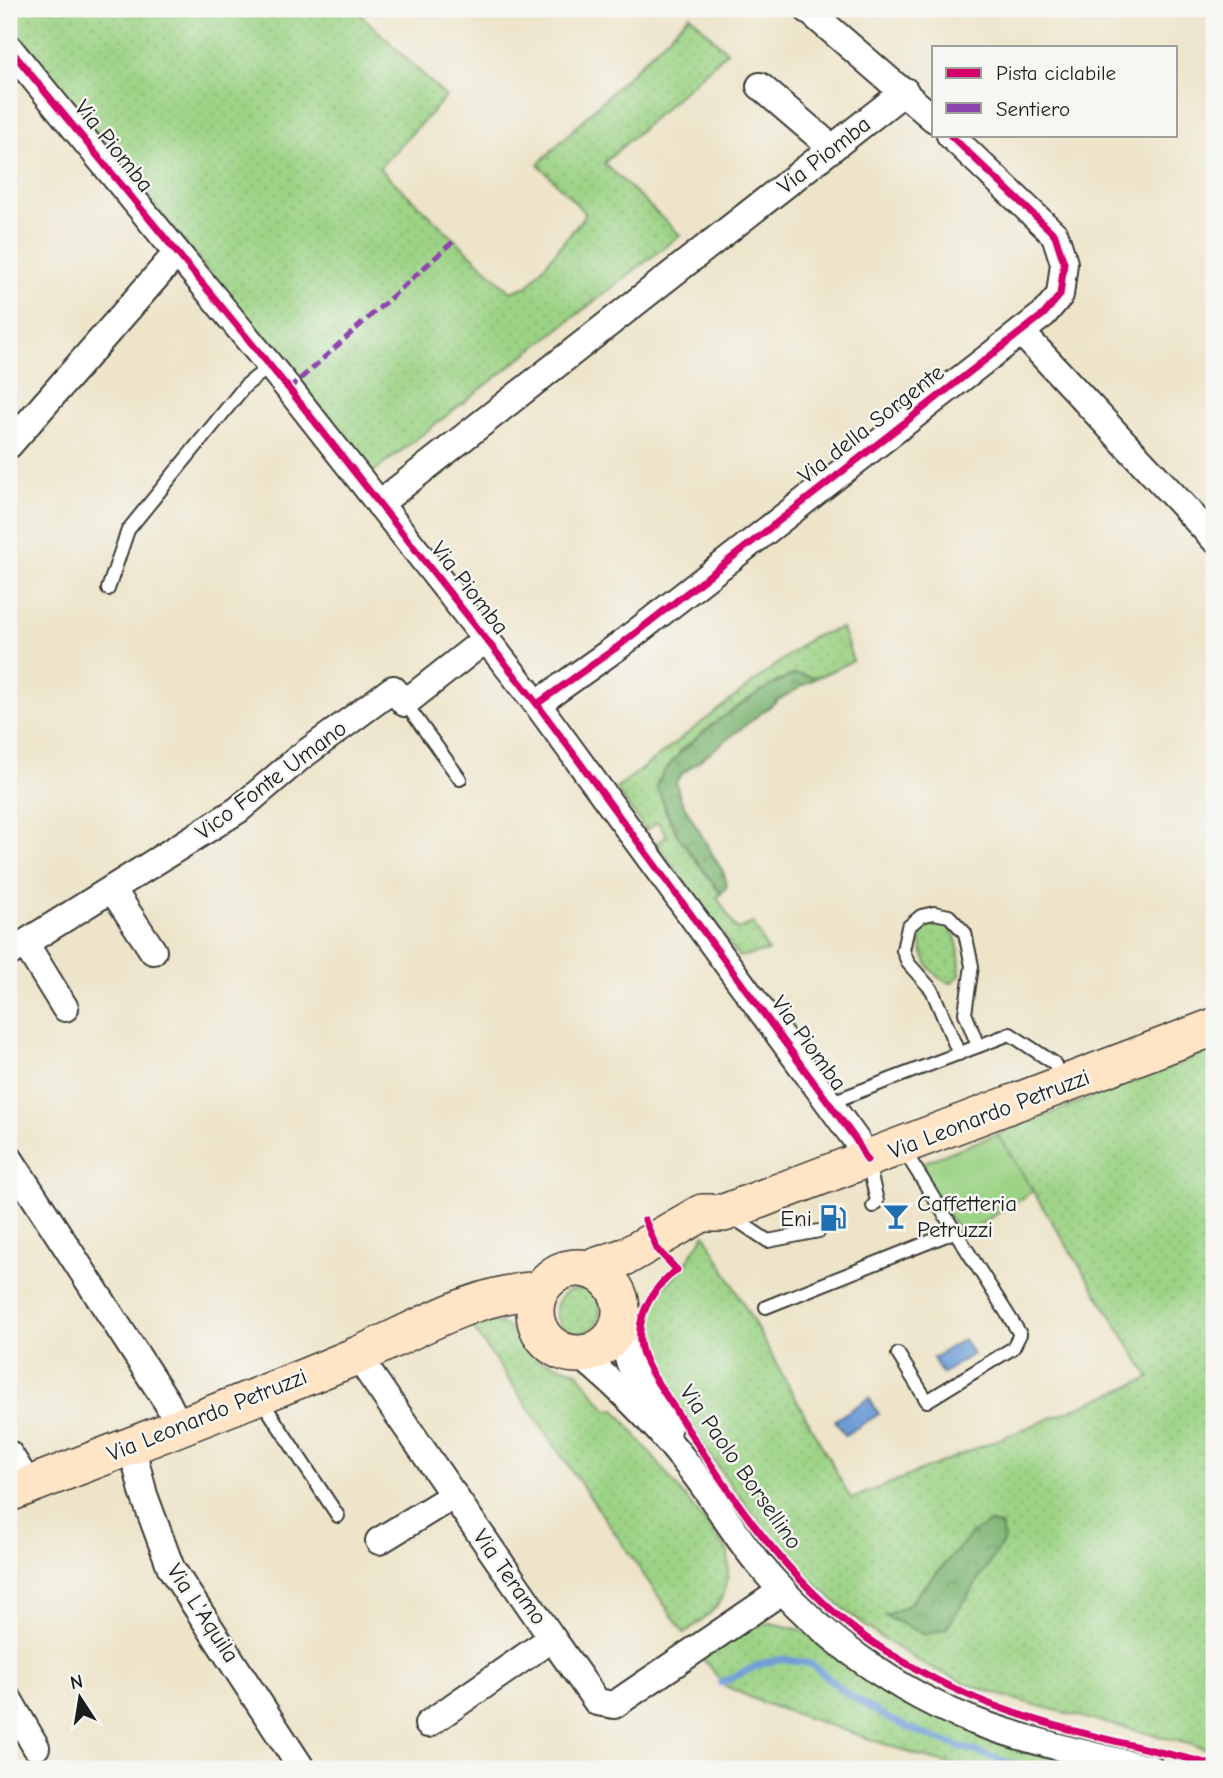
<svg xmlns="http://www.w3.org/2000/svg" width="1223" height="1778" viewBox="0 0 1223 1778" font-family="'Comic Neue',sans-serif">
  <defs>
    <pattern id="grass-dots" width="8" height="8" patternUnits="userSpaceOnUse" patternTransform="scale(1.75)"><rect width="8" height="8" fill="#9cd385"/><path d="M2 2h.1M6 6h.1" fill="none" stroke="#86b572" stroke-width="1.8" stroke-linecap="round"/></pattern>
    <pattern id="forest-crowns" width="20" height="18" patternUnits="userSpaceOnUse" patternTransform="scale(1.75)"><rect width="20" height="18" fill="#7db572"/><path d="M2 6a3 3 0 1 1 6 0M12 15a3 3 0 1 1 6 0" fill="none" stroke="#66925d"/></pattern>
  </defs>
  <rect width="100%" height="100%" fill="#f6f6f2"/>
  <filter id="ink" filterUnits="userSpaceOnUse"><feTurbulence type="fractalNoise" baseFrequency=".0143" numOctaves="2"/><feDisplacementMap in="SourceGraphic" scale="14" xChannelSelector="R" yChannelSelector="G"/><feConvolveMatrix kernelMatrix="1 2 1 2 8 2 1 2 1" color-interpolation-filters="sRGB"/></filter>
  <filter id="wash" filterUnits="userSpaceOnUse"><feTurbulence type="fractalNoise" baseFrequency=".00686" numOctaves="4" result="noise"/><feDisplacementMap in="SourceGraphic" scale="28" xChannelSelector="R" yChannelSelector="G"/><feGaussianBlur stdDeviation="1.57" result="paint"/><feColorMatrix in="noise" values="0 0 0 0 0 0 0 0 0 0 0 0 0 0 0 0 0 1.4 0 .05"/><feComposite in="paint" operator="in"/></filter>
  <g filter="url(#wash)">
    <rect width="100%" height="100%" fill="#ede4c9"/>
    <g fill="url(#grass-dots)" stroke="#5c7850" stroke-width="2" fill-rule="evenodd">
      <polygon points="9,9 355,9 446,97 379,168 511,292 528,286 586,214 538,164 690,15 727,52 604,163 680,235 371,474 9,24"/>
      <polygon points="842,628 853,661 816,678 779,680 680,750 664,809 678,836 721,894 717,897 737,930 753,923 768,951 739,957 656,843 667,836 658,822 646,830 616,789 812,637"/>
      <path d="M940,920C959,927 960,958 960,975L951,983C929,978 917,949 922,929L928,923Z"/>
      <path d="M1214,1050V1751C1142,1730 1067,1716 994,1693C832,1644 715,1483 643,1338C646,1310 656,1293 676,1275C687,1264 696,1246 705,1234L851,1499L1150,1378L997,1134ZM1005,1539L946,1629L886,1616L908,1605L924,1586Z"/>
      <circle cx="578" cy="1311" r="22"/>
      <path d="M490,1320L508,1327L537,1359L577,1371L607,1410L615,1409L728,1551C731,1596 720,1609 684,1633L471,1325Z"/>
      <polygon points="771,1623 801,1630 842,1657 1118,1769 971,1769 926,1758 763,1703 725,1686 698,1653 747,1626"/>
    </g>
    <g fill="url(#forest-crowns)" stroke="#4c6847" stroke-width="2">
      <path d="M796,674L816,678L777,701L682,774L676,782L680,798L724,874L727,886L721,894L678,836L656,786C672,748 757,688 796,674Z"/>
      <polygon points="989,1523 1001,1525 1005,1539 946,1629 925,1635 885,1616 908,1605 973,1532"/>
    </g>
    <polygon fill="#9cd385" stroke="#5c7850" stroke-width="2" points="997,1134 1033,1191 961,1236 917,1165"/>
    <g fill="#6e9cd7" stroke="#455c7a" stroke-width="2">
      <polygon points="964,1339 973,1354 942,1374 933,1358"/>
      <polygon points="869,1398 879,1414 845,1435 835,1420"/>
    </g>
    <g fill="none" stroke-linecap="round" stroke-linejoin="round">
      <polyline stroke="#6e9cd7" stroke-width="7" points="721,1683 763,1663 783,1659 811,1664 849,1695 889,1719 931,1737 1029,1769"/>
    </g>
  </g>
  <g filter="url(#ink)">
    <g fill="none" stroke-linecap="round" stroke-linejoin="round">
      <defs>
        <g id="service">
          <polyline points="108,589 128,530 245,386 270,366"/>
          <polyline points="405,703 460,779"/>
          <polyline points="959,1054 932,990 908,963 903,950 908,927 921,916 934,913 949,916 965,933 972,966 965,1013 978,1046"/>
          <polyline points="829,1103 1010,1034 1054,1063 1063,1082"/>
          <polyline points="868,1163 877,1201 873,1206"/>
          <polyline points="737,1212 741,1223 768,1241 819,1231"/>
          <polyline points="766,1307 954,1232"/>
          <polyline points="898,1354 927,1401 1013,1348 1020,1334 903,1149"/>
          <polyline points="260,1398 338,1516"/>
        </g>
        <g id="minor">
          <polyline points="807,9 934,119"/>
          <polyline points="9,48 289,389 537,704 856,1140 867,1160"/>
          <polyline points="760,86 832,148"/>
          <polyline points="1021,332 1214,539"/>
          <polyline points="9,445 177,253"/>
          <polyline points="379,504 905,91"/>
          <polyline points="537,704 620,645 1044,314 1060,295 1064,263 1055,235 950,135"/>
          <polyline points="112,889 153,951"/>
          <polyline points="25,943 65,1008"/>
          <polyline points="9,953 238,810 299,758 393,689 405,703 486,639"/>
          <polyline points="9,1158 167,1402 179,1426"/>
          <polyline points="618,1328 630,1364 668,1427"/>
          <polyline points="357,1355 552,1638 428,1724"/>
          <path d="M580,1355C623,1390 664,1433 697,1477C719,1506 736,1537 759,1564C816,1633 897,1694 982,1724C1037,1743 1094,1756 1151,1769"/>
          <polyline points="131,1444 144,1495 171,1568 302,1769"/>
          <polyline points="9,1454 29,1485"/>
          <polyline points="379,1541 454,1495"/>
          <polyline points="552,1638 597,1702 614,1705 783,1590"/>
          <polyline points="9,1700 36,1747"/>
        </g>
        <g id="secondary">
          <circle cx="578" cy="1311" r="43"/>
          <polyline points="589,1269 627,1256 702,1213 724,1213 745,1205 1214,1027"/>
          <path d="M9,1493C125,1448 242,1404 356,1356C418,1330 471,1294 540,1290"/>
        </g>
      </defs>
      <use href="#service" stroke="#3b3a36" stroke-width="16"/>
      <use href="#minor" stroke="#3b3a36" stroke-width="30"/>
      <use href="#secondary" stroke="#3b3a36" stroke-width="40"/>
      <use href="#service" stroke="#fff" stroke-width="12"/>
      <use href="#minor" stroke="#fff" stroke-width="26"/>
      <use href="#secondary" stroke="#ffe4c6" stroke-width="37"/>
      <polyline stroke="#8e44ad" stroke-width="5" stroke-dasharray="10 5" stroke-linecap="butt" points="289,389 456,239"/>
      <defs>
        <g id="cycleway">
          <polyline points="9,48 289,389 537,704 856,1140 867,1160"/>
          <polyline points="537,704 620,645 1044,314 1060,295 1064,263 1055,235 950,135"/>
          <path d="M645,1220L657,1249L677,1270C655,1285 637,1313 640,1341C642,1365 664,1391 676,1411C725,1488 777,1566 848,1624C875,1646 906,1664 937,1680C1019,1724 1124,1742 1214,1765"/>
        </g>
      </defs>
      <use href="#cycleway" stroke="#f6f6f2" stroke-width="11"/>
      <use href="#cycleway" stroke="#d6006c" stroke-width="7"/>
    </g>
  </g>
  <defs>
    <symbol id="bar-bare" viewBox="-9 -9 18 18"><path d="M-6-5H6L.8 .8V4.5H3.5V6h-7V4.5H-.8V.8Z" fill="#1f6fb2" stroke="#f6f6f2" stroke-width="2.5" paint-order="stroke"/></symbol>
    <symbol id="fuel-bare" viewBox="-9 -9 18 18"><path d="M-5.5-6h7V0h2V4h1.3V-2.5L3-4.5l.8-.8L6-3V5H2.5V1h-1V6h-7ZM-4.2-4.7v3.2H.2V-4.7Z" fill="#1f6fb2" stroke="#f6f6f2" stroke-width="2.5" paint-order="stroke"/></symbol>
  </defs>
  <g fill-rule="evenodd">
    <use href="#bar-bare" x="877" y="1197" width="38" height="38"/>
    <use href="#fuel-bare" x="814" y="1199" width="38" height="38"/>
  </g>
  <g text-anchor="middle" dominant-baseline="central" stroke-width="5" stroke-linejoin="round" paint-order="stroke">
    <g font-size="23" fill="#1c1c1c" stroke="#f6f6f2">
      <text transform="translate(114 146) rotate(51)">Via Piomba</text>
      <text transform="translate(824 155) rotate(-38)">Via Piomba</text>
      <text transform="translate(871 424) rotate(-38)">Via della Sorgente</text>
      <text transform="translate(470 588) rotate(52)">Via Piomba</text>
      <text transform="translate(271 780) rotate(-37)">Vico Fonte Umano</text>
      <text transform="translate(809 1043) rotate(54)">Via Piomba</text>
      <text transform="translate(989 1114) rotate(-21)">Via Leonardo Petruzzi</text>
      <text transform="translate(207 1415) rotate(-22)">Via Leonardo Petruzzi</text>
      <text transform="translate(741 1467) rotate(55)">Via Paolo Borsellino</text>
      <text transform="translate(510 1577) rotate(55)">Via Teramo</text>
      <text transform="translate(203 1613) rotate(57)">Via L'Aquila</text>
    </g>
    <g font-size="23" fill="#1c1c1c" stroke="#f6f6f2" text-anchor="start">
      <text x="917" y="1203">Caffetteria<tspan x="917" dy="26">Petruzzi</tspan></text>
      <text x="812" y="1218" text-anchor="end">Eni</text>
    </g>
  </g>
  <rect width="1223" height="1778" fill="none" stroke="#f6f6f2" stroke-width="35"/>
  <rect x="932" y="46" width="245" height="91" fill="#f6f6f2" stroke="#9f9f9c" stroke-width="2"/>
  <rect x="946" y="68" width="35" height="10" fill="#d6006c" stroke="#9f9f9c" stroke-width="2"/>
  <text x="996" y="80" font-size="21" fill="#1c1c1c">Pista ciclabile</text>
  <rect x="946" y="103" width="35" height="10" fill="#8e44ad" stroke="#9f9f9c" stroke-width="2"/>
  <text x="996" y="116" font-size="21" fill="#1c1c1c">Sentiero</text>
  <g transform="translate(80 1698) rotate(348)" stroke="#f6f6f2" stroke-width="5" paint-order="stroke">
  <path d="M0-5L12 26L0 18L-12 26Z" fill="#1c1c1c"/>
  <text y="-10" font-size="19" font-weight="bold" text-anchor="middle" fill="#1c1c1c">N</text>
  </g>
</svg>
